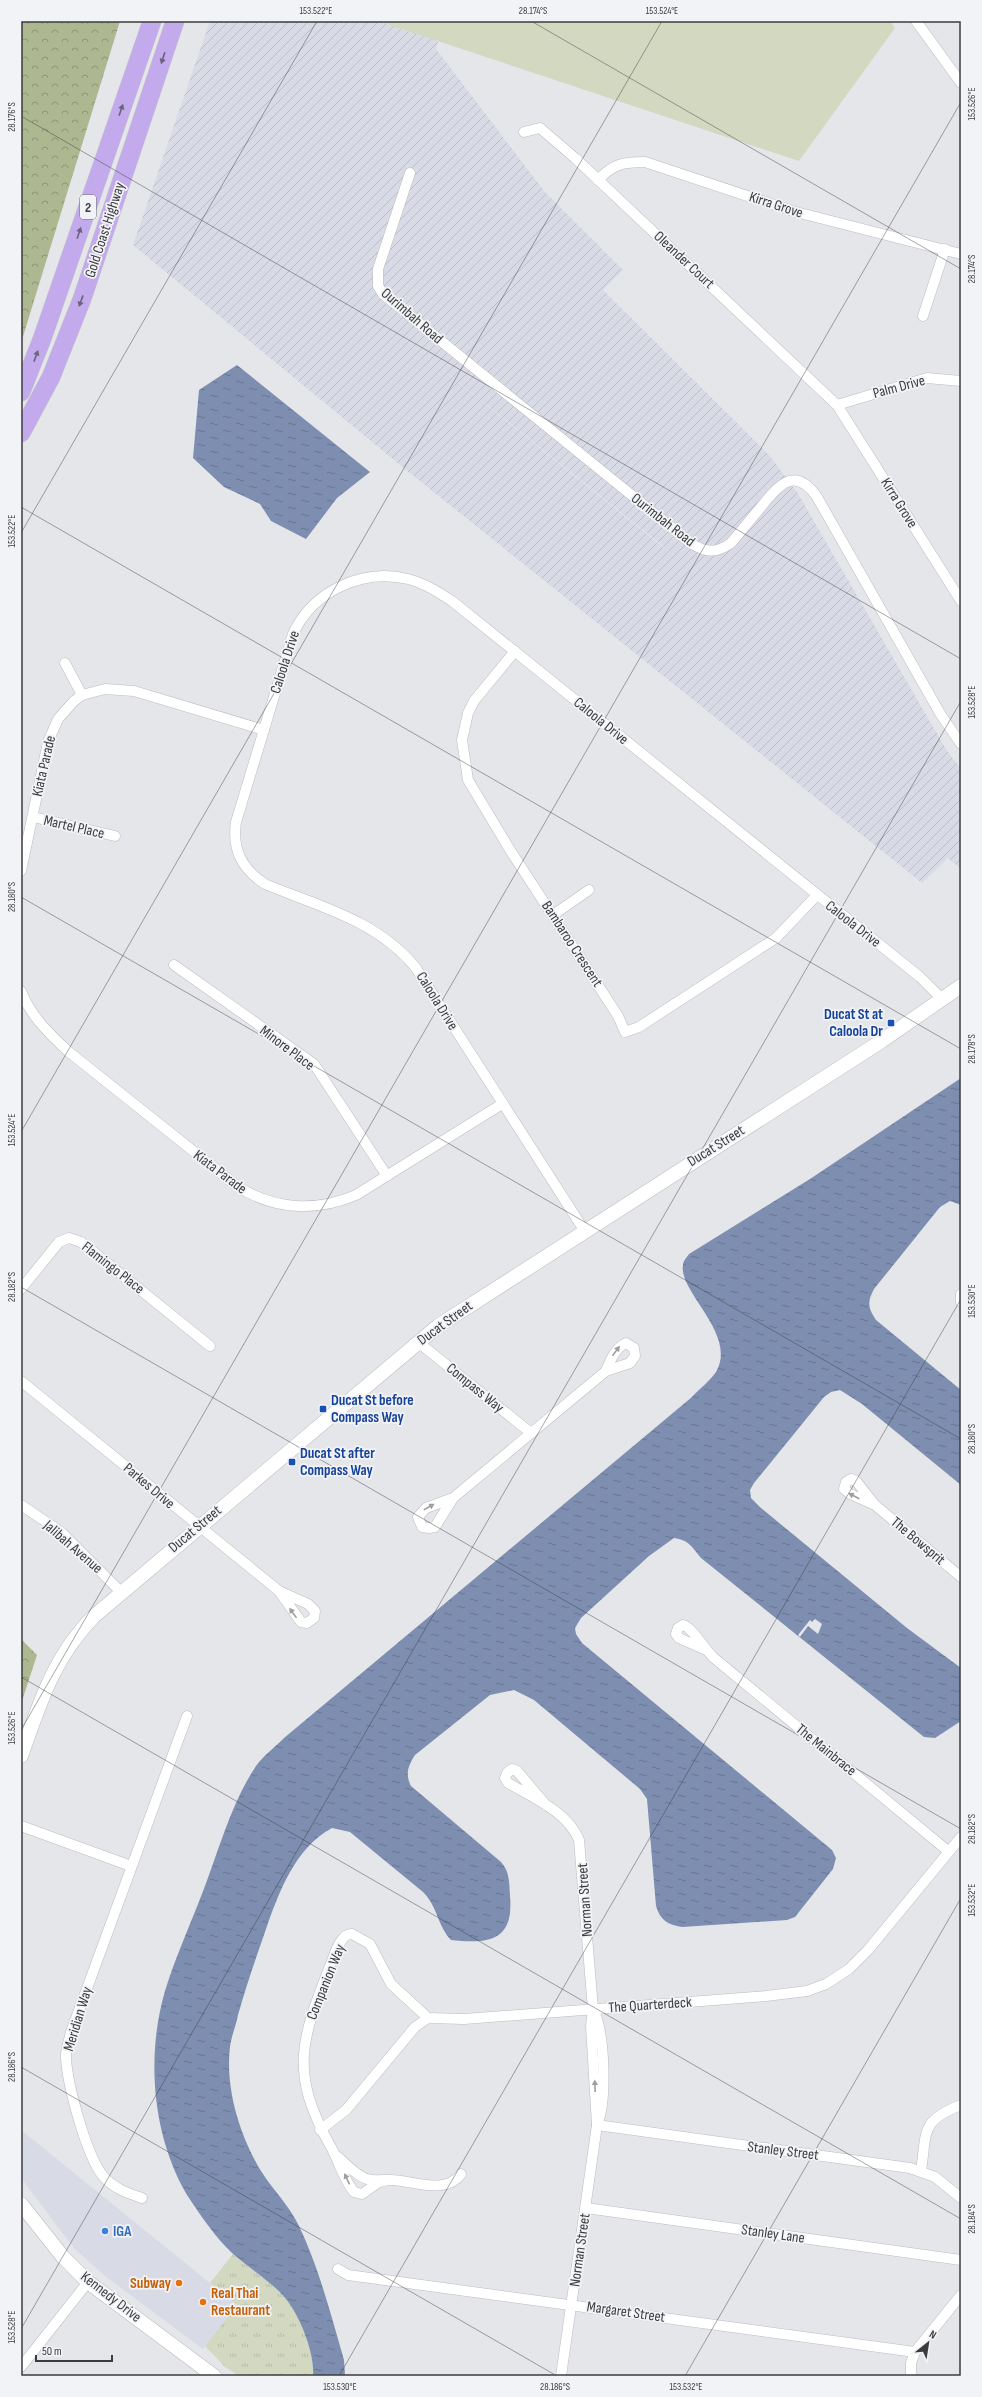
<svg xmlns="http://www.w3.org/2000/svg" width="982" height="2397" viewBox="0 0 982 2397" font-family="'Sofia Sans Condensed',sans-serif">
  <defs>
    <pattern id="industrial-furrows" width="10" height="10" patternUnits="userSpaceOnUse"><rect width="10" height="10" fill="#d8dae6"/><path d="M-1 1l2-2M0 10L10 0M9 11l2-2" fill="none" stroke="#babcc6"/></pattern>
    <pattern id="forest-crowns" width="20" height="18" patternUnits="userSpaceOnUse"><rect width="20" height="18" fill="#adb790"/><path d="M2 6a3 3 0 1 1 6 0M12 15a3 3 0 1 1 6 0" fill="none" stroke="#8e9677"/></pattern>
    <pattern id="park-tufts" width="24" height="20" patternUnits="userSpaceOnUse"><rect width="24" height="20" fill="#d3d9c1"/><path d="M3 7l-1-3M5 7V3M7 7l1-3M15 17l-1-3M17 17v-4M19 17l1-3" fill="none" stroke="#b6bba7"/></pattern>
    <pattern id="water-ripples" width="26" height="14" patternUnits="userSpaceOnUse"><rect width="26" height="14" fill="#7d8eb0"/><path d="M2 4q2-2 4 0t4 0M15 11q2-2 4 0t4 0" fill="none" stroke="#687591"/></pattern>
  </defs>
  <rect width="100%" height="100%" fill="#e5e6ea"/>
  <polygon fill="#d8dae6" points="21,2130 237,2305 203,2349 105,2276 74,2248 21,2178"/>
  <path fill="url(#industrial-furrows)" fill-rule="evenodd" d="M210,21H377L438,41L436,49L544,191L623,270L603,290L769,455L797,492L947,751L961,769V869L948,858L922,883L405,469L133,245ZM391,328L669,551L659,544Z"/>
  <polygon fill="#d3d9c1" points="377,21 890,21 895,28 799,161"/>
  <g fill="url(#forest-crowns)">
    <polygon points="21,21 120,21 21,343"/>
    <polygon points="21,1639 37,1655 21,1704"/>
  </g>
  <path fill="url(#park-tufts)" d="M233,2254C249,2269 271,2281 286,2298C299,2313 315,2356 313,2376H239L225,2367L205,2346L237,2305L210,2283Z"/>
  <g fill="url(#water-ripples)">
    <polygon points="237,365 370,472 337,498 306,539 271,521 260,504 224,487 193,458 199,390"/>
    <path d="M961,1078V1205L950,1201L940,1207L874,1289C867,1302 868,1308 876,1320L961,1390V1485L862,1404L840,1390L831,1392L824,1397L754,1483L750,1490L751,1498L761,1508L907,1628L961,1668V1721L935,1738L924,1737L701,1558C692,1547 689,1540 674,1538L649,1556L581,1618L575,1628L576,1634L582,1643L832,1850L836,1858L833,1869L795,1917L787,1920L682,1927C668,1925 660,1920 656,1906L647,1799L640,1789L534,1700L514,1690L490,1695L415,1755C408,1766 405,1774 411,1786L501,1862C510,1872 509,1882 510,1896C514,1941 489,1944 451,1940C437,1925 438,1907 423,1892L350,1832L332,1828C295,1848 279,1892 266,1929C256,1958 246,1986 238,2015C236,2026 231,2037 230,2047C225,2089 240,2136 261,2171C273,2190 289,2205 299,2226C319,2268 331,2315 344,2360L345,2376H313C315,2354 300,2316 286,2299C273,2282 243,2265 226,2247C211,2231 199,2213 187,2195C152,2135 146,2056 165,1991C176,1955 192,1921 205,1886C220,1846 232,1802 256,1766C263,1756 275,1747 284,1738L692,1397C699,1389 710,1381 716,1372C738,1334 678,1292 683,1265C683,1261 687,1257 689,1254L810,1179Z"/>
  </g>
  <polygon fill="#e5e6ea" points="815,1619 822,1624 818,1634 808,1626 800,1637 798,1635 810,1620 812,1622"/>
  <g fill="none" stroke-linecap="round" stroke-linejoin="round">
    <defs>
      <g id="street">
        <polyline points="916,21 961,83"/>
        <polyline points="524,132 540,128 575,158 837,405 961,601"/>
        <path d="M410,173L378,269V286L383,294L692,544C707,553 717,553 731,543C741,531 751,519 761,507C779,485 795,465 817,497L941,715L961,744"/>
        <path d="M598,180C613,164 623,162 645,162L796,212L961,254"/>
        <polyline points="923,316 945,249"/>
        <polyline points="837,405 927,378 961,381"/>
        <polyline points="515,651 474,701 468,713 462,740 468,780 510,850 618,1016 625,1032 639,1027 776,938 817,895"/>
        <polyline points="65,663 82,695"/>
        <polyline points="33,817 115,836"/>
        <polyline points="21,871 48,742 58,719 74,701 82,695 105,689 134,691 264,730"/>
        <polyline points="553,915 589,890"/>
        <polyline points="174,965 314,1064 387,1176"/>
        <path d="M21,991C30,1015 50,1035 69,1052L237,1186C274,1210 316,1212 356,1195L502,1104"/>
        <path d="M584,1230L416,968C377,920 320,907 265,884C242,869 232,850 236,822L293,634C313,591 362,568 408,579C424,583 438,592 452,601L920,977L942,999"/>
        <polyline points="21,1289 59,1242 69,1238 81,1242 210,1346"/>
        <polyline points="961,1294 961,1302"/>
        <polyline points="418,1342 531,1433"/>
        <polyline points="21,1381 279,1591 308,1604 315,1611 314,1618 307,1623 301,1622 279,1591"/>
        <path d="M453,1498L426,1508L418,1517L422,1527L429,1528L435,1527L453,1498L606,1371L630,1363L635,1356L634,1348L626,1343C615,1348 610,1361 606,1371"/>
        <polyline points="21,1505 61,1532 121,1592"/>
        <polyline points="875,1505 850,1494 844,1489 846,1482 851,1479 856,1481 875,1505 961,1577"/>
        <path d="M704,1649L679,1638L676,1634L678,1628L683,1625C691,1626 706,1651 714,1658L948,1851"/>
        <path d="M546,1805L517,1771L512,1769L507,1773L505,1778L508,1783C532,1797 568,1812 579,1840L593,2009L591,2026L597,2125"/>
        <polyline points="21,1826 131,1866"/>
        <polyline points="597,2125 910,2168 935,2177 961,2198"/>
        <polyline points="320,2130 346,2110 415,2027 428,2018 464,2019 766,1996 807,1991 826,1984 849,1969 868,1950 961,1837"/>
        <path d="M338,2157C346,2164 357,2176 367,2179C375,2182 384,2179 392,2180C414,2181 446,2195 461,2174"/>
        <path d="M921,2171C927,2131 920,2121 961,2105"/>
        <path d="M388,2180L379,2182L362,2194L354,2192C344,2180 339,2162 332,2149C288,2071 301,2040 332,1961C335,1953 341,1933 352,1934L370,1944L391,1984L428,2018"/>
        <path d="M142,2198C127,2193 113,2188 103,2176C86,2155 68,2086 66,2059C65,2051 69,2041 71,2032L187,1716"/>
        <polyline points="586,2208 961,2260"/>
        <polyline points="338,2269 348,2275 915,2352"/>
        <polyline points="21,2367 88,2282"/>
        <path d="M561,2376L597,2125C607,2101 605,2035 594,2011"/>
        <polyline points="911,2376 911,2363 915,2352 961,2295"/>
      </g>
      <g id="secondary">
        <path d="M21,1756C40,1703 53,1658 93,1617L438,1326L880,1042L961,986"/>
        <polyline points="21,2204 63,2257 88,2282 214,2376"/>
      </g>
      <g id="highway">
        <polyline points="21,392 42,339 152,21"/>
        <polyline points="21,433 51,377 82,299 175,21"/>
      </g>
    </defs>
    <use href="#street" stroke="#bbbcc0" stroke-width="11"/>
    <use href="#secondary" stroke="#bbbcc0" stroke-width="15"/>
    <use href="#highway" stroke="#c4c4c5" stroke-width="19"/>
    <use href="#street" stroke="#fff" stroke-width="10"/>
    <use href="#secondary" stroke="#fff" stroke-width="14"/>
    <use href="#highway" stroke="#c2aaec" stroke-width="18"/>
  </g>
  <defs><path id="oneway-solid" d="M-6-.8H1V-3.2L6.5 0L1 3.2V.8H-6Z"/></defs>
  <g fill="#6b627b">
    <use href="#oneway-solid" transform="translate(163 58) rotate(108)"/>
    <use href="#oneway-solid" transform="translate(121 110) rotate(-71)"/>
    <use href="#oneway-solid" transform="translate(79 233) rotate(-71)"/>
    <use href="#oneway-solid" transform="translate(81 301) rotate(110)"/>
    <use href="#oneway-solid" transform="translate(36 356) rotate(-70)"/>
  </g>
  <g fill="#9e9e9e">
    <use href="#oneway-solid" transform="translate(616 1351) rotate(-53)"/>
    <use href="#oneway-solid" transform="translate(854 1496) rotate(-153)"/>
    <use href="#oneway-solid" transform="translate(429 1507) rotate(-29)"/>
    <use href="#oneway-solid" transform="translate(293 1613) rotate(-126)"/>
    <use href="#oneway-solid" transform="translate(595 2086) rotate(-92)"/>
    <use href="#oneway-solid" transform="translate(347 2179) rotate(-115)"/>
  </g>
  <path fill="none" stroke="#3c3c3e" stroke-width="1" stroke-opacity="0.45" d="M531,21L961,269M21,116L961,659M21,507L961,1049M21,533L317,21M21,897L961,1439M21,1132L662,21M21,1287L961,1829M21,1677L961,2219M21,1730L961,102M21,2067L557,2376M21,2329L961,701M339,2376L961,1299M685,2376L961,1898"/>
  <g fill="#1a4fb4" stroke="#f2f3f7" stroke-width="1.5">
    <rect x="887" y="1019" width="8" height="8" rx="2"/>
    <rect x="319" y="1405" width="8" height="8" rx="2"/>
    <rect x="288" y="1458" width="8" height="8" rx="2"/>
  </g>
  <circle fill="#3f7fe0" stroke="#f2f3f7" stroke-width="1.5" cx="105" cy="2231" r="4"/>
  <g fill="#e8710a" stroke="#f2f3f7" stroke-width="1.5">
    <circle cx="179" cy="2283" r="4"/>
    <circle cx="203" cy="2302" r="4"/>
  </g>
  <g text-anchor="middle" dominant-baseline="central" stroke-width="3.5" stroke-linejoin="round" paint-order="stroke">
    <rect fill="#f2f3f7" stroke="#737376" stroke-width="1" x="80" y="195" width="16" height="24" rx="3"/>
    <g font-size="14" font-weight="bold" fill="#3c3c3e">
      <text x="88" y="207">2</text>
    </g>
    <g font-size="15" fill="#3c3c3e" stroke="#f2f3f7">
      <text transform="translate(776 205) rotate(18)">Kirra Grove</text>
      <text transform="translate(105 230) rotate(-72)">Gold Coast Highway</text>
      <text transform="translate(684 260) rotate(43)">Oleander Court</text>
      <text transform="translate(412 316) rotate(41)">Ourimbah Road</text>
      <text transform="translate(899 387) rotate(-15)">Palm Drive</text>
      <text transform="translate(899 503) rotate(58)">Kirra Grove</text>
      <text transform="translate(663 520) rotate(38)">Ourimbah Road</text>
      <text transform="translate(285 662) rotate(-72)">Caloola Drive</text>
      <text transform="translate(601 721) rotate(39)">Caloola Drive</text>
      <text transform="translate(44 766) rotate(-77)">Kiata Parade</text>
      <text transform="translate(74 827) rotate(13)">Martel Place</text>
      <text transform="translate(853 924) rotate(38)">Caloola Drive</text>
      <text transform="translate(572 944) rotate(57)">Bambaroo Crescent</text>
      <text transform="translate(437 1001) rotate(58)">Caloola Drive</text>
      <text transform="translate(287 1048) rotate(37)">Minore Place</text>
      <text transform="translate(716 1146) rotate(-32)">Ducat Street</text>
      <text transform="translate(220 1172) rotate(37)">Kiata Parade</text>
      <text transform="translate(113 1268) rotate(38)">Flamingo Place</text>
      <text transform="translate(445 1323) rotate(-36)">Ducat Street</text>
      <text transform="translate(475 1388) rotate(39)">Compass Way</text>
      <text transform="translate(149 1486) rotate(40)">Parkes Drive</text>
      <text transform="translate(195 1529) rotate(-40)">Ducat Street</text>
      <text transform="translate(918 1541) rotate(40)">The Bowsprit</text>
      <text transform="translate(73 1547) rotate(41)">Jalibah Avenue</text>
      <text transform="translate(826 1750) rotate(39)">The Mainbrace</text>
      <text transform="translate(585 1900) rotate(-94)">Norman Street</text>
      <text transform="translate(326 1982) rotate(-68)">Companion Way</text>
      <text transform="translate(650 2005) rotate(-4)">The Quarterdeck</text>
      <text transform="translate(78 2019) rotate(-73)">Meridian Way</text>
      <text transform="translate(783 2151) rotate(7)">Stanley Street</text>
      <text transform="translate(773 2234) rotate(8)">Stanley Lane</text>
      <text transform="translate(580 2250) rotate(-82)">Norman Street</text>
      <text transform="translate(111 2297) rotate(38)">Kennedy Drive</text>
      <text transform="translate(626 2312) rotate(8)">Margaret Street</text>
    </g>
    <g font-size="15" font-weight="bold" fill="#164399" stroke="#f2f3f7" text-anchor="start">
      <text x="883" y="1014" text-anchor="end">Ducat St at<tspan x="883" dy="17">Caloola Dr</tspan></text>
      <text x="331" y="1400">Ducat St before<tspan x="331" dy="17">Compass Way</tspan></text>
      <text x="300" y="1453">Ducat St after<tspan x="300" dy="17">Compass Way</tspan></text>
    </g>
    <g font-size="15" font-weight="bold" fill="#366cbe" stroke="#f2f3f7" text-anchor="start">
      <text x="113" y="2231">IGA</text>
    </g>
    <g font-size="15" font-weight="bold" fill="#c56008" stroke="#f2f3f7" text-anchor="end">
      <text x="171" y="2283">Subway</text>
      <text x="211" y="2293" text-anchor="start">Real Thai<tspan x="211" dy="17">Restaurant</tspan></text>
    </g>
  </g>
  <rect width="982" height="2397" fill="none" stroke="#f2f3f7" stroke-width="44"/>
  <g transform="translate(928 2343) rotate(30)" stroke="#f2f3f7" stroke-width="3" paint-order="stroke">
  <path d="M0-3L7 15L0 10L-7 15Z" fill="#3c3c3e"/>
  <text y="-6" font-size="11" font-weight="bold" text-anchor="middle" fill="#3c3c3e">N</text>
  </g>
  <path d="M36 2355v6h76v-6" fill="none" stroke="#3c3c3e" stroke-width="2"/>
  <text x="42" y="2355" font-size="12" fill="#3c3c3e" stroke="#f2f3f7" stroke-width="3" paint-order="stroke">50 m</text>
  <rect x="22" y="22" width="938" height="2353" fill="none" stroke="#3c3c3e" stroke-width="1.5"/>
  <g font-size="10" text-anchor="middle" fill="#3c3c3e">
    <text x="316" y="14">153.522°E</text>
    <text x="533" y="14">28.174°S</text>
    <text x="662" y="14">153.524°E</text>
    <text transform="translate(971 104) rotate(-90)" y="4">153.526°E</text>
    <text transform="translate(11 117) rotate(-90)" y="4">28.176°S</text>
    <text transform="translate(971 269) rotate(-90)" y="4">28.174°S</text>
    <text transform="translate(11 531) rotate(-90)" y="4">153.522°E</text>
    <text transform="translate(971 702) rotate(-90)" y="4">153.528°E</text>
    <text transform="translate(11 897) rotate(-90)" y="4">28.180°S</text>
    <text transform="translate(971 1049) rotate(-90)" y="4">28.178°S</text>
    <text transform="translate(11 1130) rotate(-90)" y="4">153.524°E</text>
    <text transform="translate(11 1287) rotate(-90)" y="4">28.182°S</text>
    <text transform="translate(971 1301) rotate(-90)" y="4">153.530°E</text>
    <text transform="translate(971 1439) rotate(-90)" y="4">28.180°S</text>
    <text transform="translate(11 1728) rotate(-90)" y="4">153.526°E</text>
    <text transform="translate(971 1829) rotate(-90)" y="4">28.182°S</text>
    <text transform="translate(971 1900) rotate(-90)" y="4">153.532°E</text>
    <text transform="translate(11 2067) rotate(-90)" y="4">28.186°S</text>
    <text transform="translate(971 2219) rotate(-90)" y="4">28.184°S</text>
    <text transform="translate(11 2327) rotate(-90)" y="4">153.528°E</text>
    <text x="340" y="2390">153.530°E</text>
    <text x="555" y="2390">28.186°S</text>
    <text x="686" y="2390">153.532°E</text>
  </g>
</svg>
